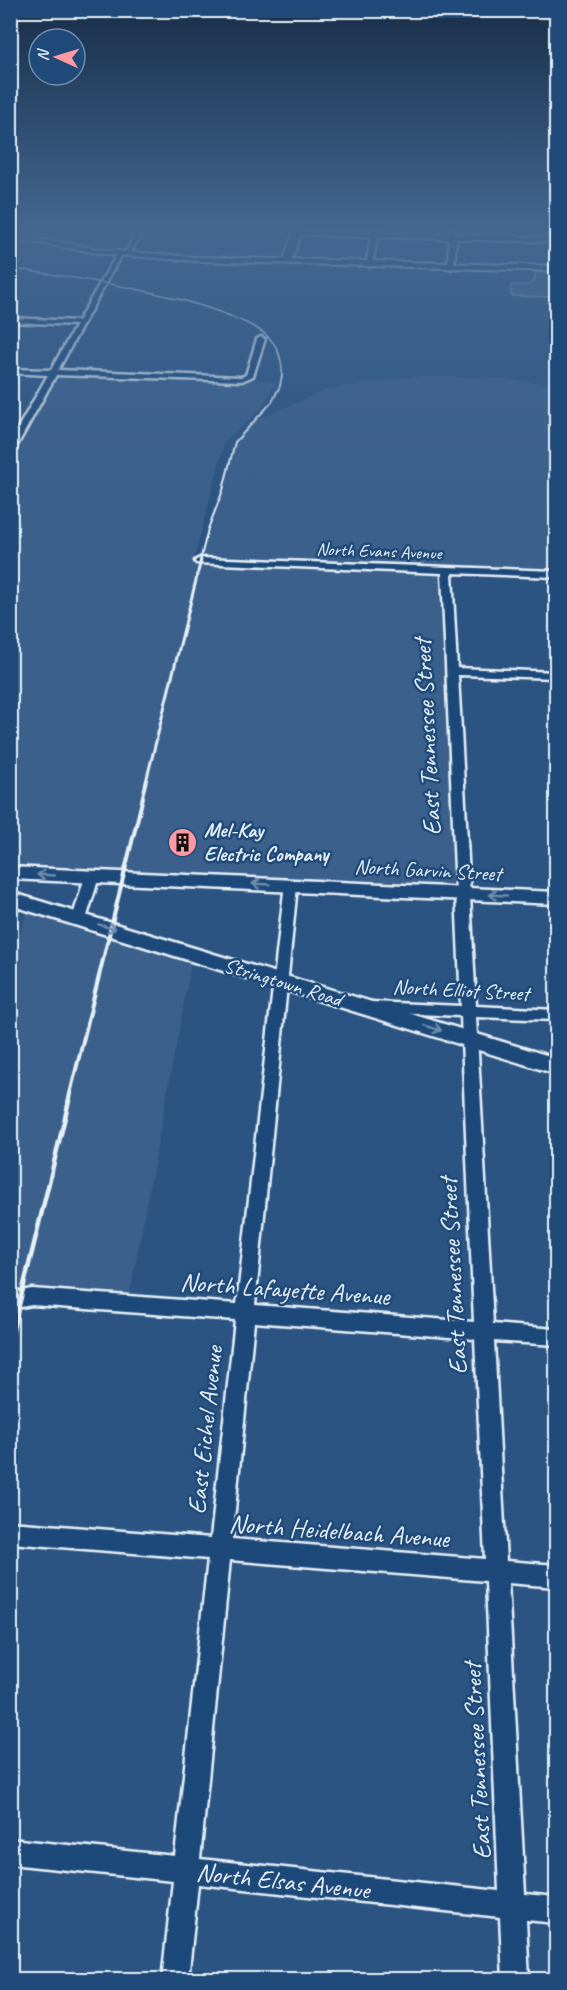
<svg xmlns="http://www.w3.org/2000/svg" width="567" height="1990" viewBox="0 0 567 1990" font-family="Caveat,sans-serif">
  <rect width="100%" height="100%" fill="#2b5482"/>
  <filter id="ink" filterUnits="userSpaceOnUse"><feTurbulence type="fractalNoise" baseFrequency=".0167" numOctaves="2"/><feDisplacementMap in="SourceGraphic" scale="12" xChannelSelector="R" yChannelSelector="G"/><feConvolveMatrix kernelMatrix="1 2 1 2 8 2 1 2 1" color-interpolation-filters="sRGB"/></filter>
  <g filter="url(#ink)">
    <g fill="#3a608b">
      <polygon points="53,373 245,378 276,382 260,410 225,441 193,563 447,570 463,894 121,885 11,876 11,452"/>
      <polygon points="408,377 487,377 556,385 556,572 202,559 235,442 254,421 329,389"/>
      <polygon points="30,903 193,954 128,1304 11,1302 10,962"/>
    </g>
    <polygon fill="#476b93" stroke="#98aec6" stroke-width="1.5" points="556,270 556,297 511,296 511,285 529,285 535,280 535,271"/>
    <g fill="none" stroke-linecap="round" stroke-linejoin="round">
      <defs>
        <g id="minor">
          <polygon points="138,231 144,231 128,255 124,255"/>
          <polygon points="297,231 372,233 372,231 378,231 378,233 450,235 450,231 456,231 456,235 556,238 556,242 456,239 454,267 451,269 448,267 449,239 377,237 372,265 369,267 366,265 371,237 295,234"/>
          <polygon points="119,251 122,253 58,370 241,377 246,375 257,339 261,337 265,339 253,376 242,381 56,375 14,451 10,453 10,442 48,375 10,373 10,369 51,370 76,325 10,322 10,318 78,321"/>
          <path d="M200,558L556,571V577L452,573L457,668L556,672V678L458,675L476,1006L556,1010V1020L476,1017L493,1324L556,1329V1345L494,1341L506,1561L556,1565V1587L508,1583L525,1894L556,1897V1923L526,1920L529,1980H503L500,1917L198,1884L188,1980H162L173,1881L10,1864V1839L175,1856L208,1559L10,1543V1522L211,1538L235,1320L32,1305L10,1309V1293L32,1289L237,1304L285,883H295L297,886L255,1305L474,1322L461,1016L371,1012L366,1011L363,1007L366,1003L371,1002L461,1006L442,573L196,563L195,561ZM254,1322L475,1339L485,1559L232,1539ZM230,1560L486,1581L499,1891L200,1859Z"/>
          <polygon points="92,873 99,877 86,919 84,922 74,922 72,919 85,877"/>
        </g>
        <polygon id="tertiary" points="294,231 302,231 292,259 556,266 556,271 195,261 104,254 10,238 10,234 104,250 195,257 284,259"/>
        <g id="secondary">
          <polygon points="10,867 556,892 556,904 10,879"/>
          <polygon points="10,892 556,1058 556,1074 10,905"/>
        </g>
      </defs>
      <use href="#minor" stroke="#e8f1f8" stroke-width="5"/>
      <use href="#tertiary" stroke="#e8f1f8" stroke-width="4"/>
      <use href="#secondary" stroke="#e8f1f8" stroke-width="5"/>
      <use href="#minor" fill="#1f4a7a" fill-rule="evenodd"/>
      <use href="#tertiary" fill="#1f4a7a" fill-rule="evenodd"/>
      <use href="#secondary" fill="#1f4a7a" fill-rule="evenodd"/>
      <path stroke="#e8f1f8" stroke-width="1.5" d="M10,268C83,280 156,288 225,314C239,320 255,325 266,335C278,345 283,361 282,376"/>
      <polyline stroke="#e8f1f8" stroke-width="2" points="200,561 208,529 223,490 235,442 272,402 280,386 282,375"/>
      <polyline stroke="#e8f1f8" stroke-width="3" points="142,798 201,560"/>
      <polyline stroke="#e8f1f8" stroke-width="4" points="68,1102 143,797"/>
      <polyline stroke="#e8f1f8" stroke-width="4.5" points="10,1342 69,1101"/>
    </g>
    <defs><path id="oneway-shaft" d="M-6 0H5M1.5-3L5.5 0L1.5 3" fill="none" stroke-width="1.6" stroke-linecap="round" stroke-linejoin="round" transform="scale(1.5)"/></defs>
    <g stroke="#6f8dac">
      <use href="#oneway-shaft" transform="translate(46 875) rotate(-177)"/>
      <use href="#oneway-shaft" transform="translate(261 884) rotate(-177)"/>
      <use href="#oneway-shaft" transform="translate(498 895) rotate(-177)"/>
      <use href="#oneway-shaft" transform="translate(107 927) rotate(17)"/>
      <use href="#oneway-shaft" transform="translate(433 1028) rotate(17)"/>
    </g>
  </g>
  <linearGradient id="sky" x2="0" y2="1"><stop stop-color="#182e48"/><stop offset="0.45" stop-color="#446792"/><stop offset="1" stop-color="#446792" stop-opacity="0"/></linearGradient>
  <rect width="567" height="509" fill="url(#sky)"/>
  <defs>
    <symbol id="building-disc" viewBox="-11 -11 22 22"><circle r="9.5" fill="#ff9aa2" stroke="#1f4a7a"/><path d="M-4-6H4V6H1V3H-1V6H-4ZM-2.5-4.3h1.7v1.8h-1.7ZM.8-4.3h1.7v1.8H.8ZM-2.5-1h1.7V.8h-1.7ZM.8-1h1.7V.8H.8Z" fill="#111"/></symbol>
  </defs>
  <g fill-rule="evenodd">
    <use href="#building-disc" x="166" y="826" width="33" height="33"/>
  </g>
  <g text-anchor="middle" dominant-baseline="central" stroke-width="5" stroke-linejoin="round" paint-order="stroke">
    <g font-size="18" fill="#e8f1f8" stroke="#1f4a7a">
      <text transform="translate(379 551) rotate(2)">North Evans Avenue</text>
    </g>
    <g font-size="21" font-weight="bold" fill="#e8f1f8" stroke="#1f4a7a" text-anchor="start">
      <text x="204" y="830">Mel-Kay<tspan x="204" dy="24">Electric Company</tspan></text>
    </g>
    <g font-size="21" fill="#e8f1f8" stroke="#1f4a7a">
      <text transform="translate(428 870) rotate(3)">North Garvin Street</text>
      <text transform="translate(283 982) rotate(17)">Stringtown Road</text>
      <text transform="translate(461 990) rotate(3)">North Elliot Street</text>
    </g>
    <g font-size="26" fill="#e8f1f8" stroke="#1f4a7a">
      <text transform="translate(427 737) rotate(-93)">East Tennessee Street</text>
      <text transform="translate(453 1276) rotate(-93)">East Tennessee Street</text>
      <text transform="translate(285 1289) rotate(4)">North Lafayette Avenue</text>
      <text transform="translate(205 1430) rotate(-84)">East Eichel Avenue</text>
      <text transform="translate(339 1531) rotate(4)">North Heidelbach Avenue</text>
      <text transform="translate(477 1761) rotate(-93)">East Tennessee Street</text>
      <text transform="translate(283 1881) rotate(6)">North Elsas Avenue</text>
    </g>
  </g>
  <rect width="567" height="1990" fill="none" stroke="#1f4a7a" stroke-width="36"/>
  <rect x="18" y="18" width="531" height="1954" fill="none" stroke="#e8f1f8" stroke-width="2" filter="url(#ink)"/>
  <g transform="translate(57 57) rotate(274)"><circle r="28" fill="#1f4a7a" stroke="#6f8dac" stroke-width="1.5"/>
  <path d="M0-4.5L10 22L0 15L-10 22Z" fill="#ff9aa2"/>
  <text y="-9" font-size="16" font-weight="bold" text-anchor="middle" fill="#e8f1f8">N</text>
  </g>
</svg>
